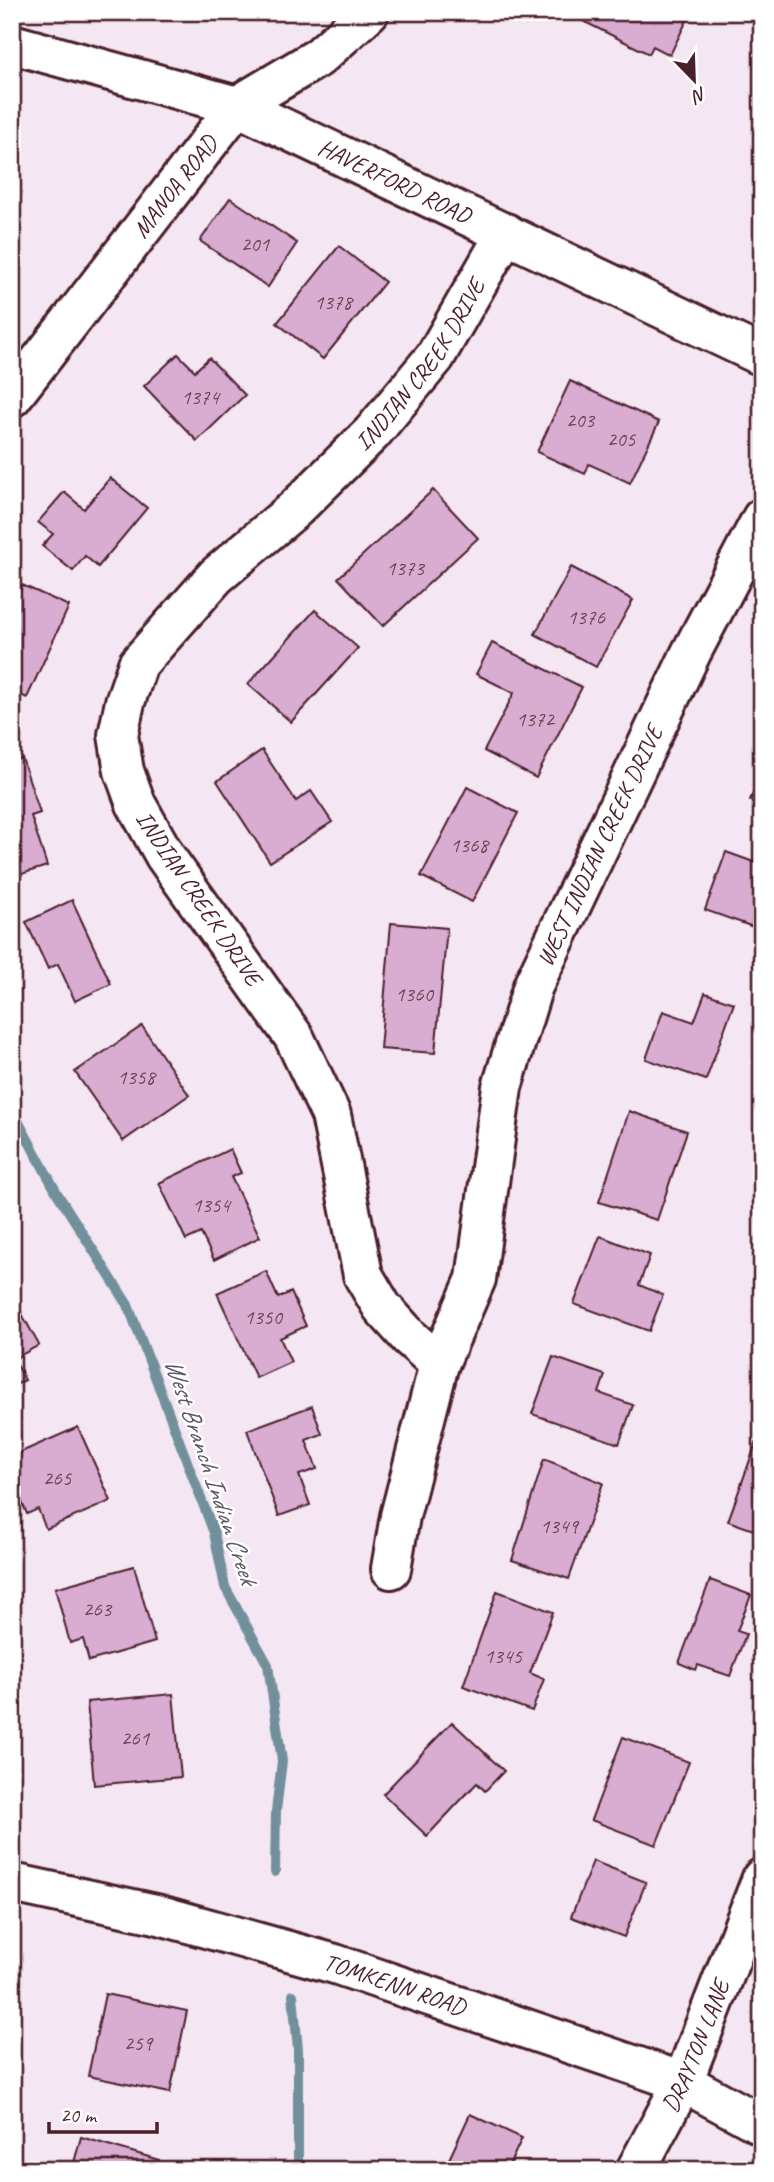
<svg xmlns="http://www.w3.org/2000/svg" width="774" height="2182" viewBox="0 0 774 2182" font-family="Caveat,sans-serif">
  <rect width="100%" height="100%" fill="#f4e6f2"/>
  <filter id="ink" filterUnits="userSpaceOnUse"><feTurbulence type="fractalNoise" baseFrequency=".0143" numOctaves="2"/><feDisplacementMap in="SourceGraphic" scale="14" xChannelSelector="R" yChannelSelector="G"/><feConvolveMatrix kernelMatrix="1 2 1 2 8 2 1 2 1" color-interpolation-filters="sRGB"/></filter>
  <g filter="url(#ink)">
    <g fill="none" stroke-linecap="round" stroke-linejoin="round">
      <g stroke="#72909c" stroke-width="10">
        <polyline points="12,1110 57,1193 128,1305 214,1533 225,1587 268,1665 282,1761 276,1811 275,1872"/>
        <polyline points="293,1995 298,2050 298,2170"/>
      </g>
    </g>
    <g fill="#d9add2" stroke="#4a1f2b" stroke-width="2">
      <polygon points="565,12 691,12 670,55 653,46 649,54"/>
      <polygon points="230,198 297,243 268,287 200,241"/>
      <polygon points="339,246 385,282 323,359 277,323"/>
      <polygon points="178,354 195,371 209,358 245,395 197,441 144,386"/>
      <polygon points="570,381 659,422 630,483 589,464 585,474 537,452"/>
      <polygon points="110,478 147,508 98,567 85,556 73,571 42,546 53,534 38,522 64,492 84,509"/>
      <polygon points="433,490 478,538 383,626 338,578"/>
      <polygon points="571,567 633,600 596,667 535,634"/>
      <polygon points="22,585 69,606 27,698 12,691 12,604"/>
      <polygon points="315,610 358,648 291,722 248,684"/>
      <polygon points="492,643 582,687 536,778 484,751 514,693 476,674"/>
      <polygon points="262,750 296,801 311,791 332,822 270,862 217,781"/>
      <polygon points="22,758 40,813 31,816 47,866 12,877 12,761"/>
      <polygon points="762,774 762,806 750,800"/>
      <polygon points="467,787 518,813 472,902 421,876"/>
      <polygon points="726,852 762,865 762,930 705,910"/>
      <polygon points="72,900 111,984 75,1001 58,964 48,969 26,922"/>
      <polygon points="391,923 447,928 435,1053 380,1049"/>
      <polygon points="705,993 734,1003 706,1080 646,1059 663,1011 694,1022"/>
      <polygon points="142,1026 189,1095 123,1141 75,1072"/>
      <polygon points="629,1111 687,1131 657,1220 599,1202"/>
      <polygon points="230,1149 241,1173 231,1177 260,1237 214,1260 201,1233 186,1240 159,1183"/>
      <polygon points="600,1236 650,1255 639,1285 663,1295 649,1331 574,1304"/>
      <polygon points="266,1271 278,1298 291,1292 306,1326 280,1338 291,1362 256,1378 217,1293"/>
      <polygon points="17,1305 39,1345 14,1359 25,1380 12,1387 12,1307"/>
      <polygon points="553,1357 605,1375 599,1393 633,1405 619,1444 532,1414"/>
      <polygon points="312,1406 322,1434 306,1440 317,1469 299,1475 310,1505 279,1516 247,1430"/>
      <polygon points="78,1427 111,1501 46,1529 38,1509 27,1514 12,1479 12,1456"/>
      <polygon points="758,1438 762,1439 762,1533 728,1521"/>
      <polygon points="544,1459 603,1483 569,1579 512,1560"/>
      <polygon points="134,1566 155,1642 89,1661 83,1639 70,1643 55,1588"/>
      <polygon points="710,1580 751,1595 737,1631 746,1634 730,1676 698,1665 696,1670 679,1663"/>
      <polygon points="497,1591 553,1612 530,1673 544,1679 532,1711 463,1686"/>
      <polygon points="173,1694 181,1777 94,1785 87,1702"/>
      <polygon points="452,1722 504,1771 485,1791 477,1783 427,1836 383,1794"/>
      <polygon points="623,1737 689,1762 656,1845 591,1820"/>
      <polygon points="593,1861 646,1882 624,1937 571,1917"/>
      <polygon points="105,1994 187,2011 170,2093 88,2076"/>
      <polygon points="470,2114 522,2138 507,2170 444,2170"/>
      <polygon points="81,2137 159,2160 156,2170 72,2170"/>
    </g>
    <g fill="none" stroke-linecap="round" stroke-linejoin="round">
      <defs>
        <g id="minor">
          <path id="s1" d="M12,397L237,106"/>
          <path id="s2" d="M439,1364L409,1337L382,1307L363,1275L331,1115L294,1037L165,856L136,804L124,771L118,735L125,702L138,664L216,576L296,508L372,433L435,357L506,233"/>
          <path id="s3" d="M391,1569L400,1516L439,1364L476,1279L502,1087L533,986L691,653L762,518"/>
          <path id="s4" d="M12,1883L156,1914L335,1964L683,2082L762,2125"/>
          <path id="s5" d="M636,2170L683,2082L762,1878"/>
        </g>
        <g id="major">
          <path id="s6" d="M12,44L237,106L762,356"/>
          <polyline points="237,106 319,57 369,12"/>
        </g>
      </defs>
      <use href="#minor" stroke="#4a1f2b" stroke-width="44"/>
      <use href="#major" stroke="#4a1f2b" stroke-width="44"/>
      <use href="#minor" stroke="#fff" stroke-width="38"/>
      <use href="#major" stroke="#fff" stroke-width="38"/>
    </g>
  </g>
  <g text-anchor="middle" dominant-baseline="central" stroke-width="5" stroke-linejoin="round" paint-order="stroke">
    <g font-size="21" fill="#6e4255">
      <text x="255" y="244">201</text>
      <text x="333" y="302">1378</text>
      <text x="200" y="397">1374</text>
      <text x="580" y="420">203</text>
      <text x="621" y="439">205</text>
      <text x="405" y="568">1373</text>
      <text x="586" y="617">1376</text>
      <text x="535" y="719">1372</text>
      <text x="469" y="845">1368</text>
      <text x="414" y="994">1360</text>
      <text x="136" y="1077">1358</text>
      <text x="211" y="1205">1354</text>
      <text x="263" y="1317">1350</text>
      <text x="57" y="1478">265</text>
      <text x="559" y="1526">1349</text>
      <text x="97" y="1609">263</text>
      <text x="503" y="1656">1345</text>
      <text x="135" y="1738">261</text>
      <text x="138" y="2043">259</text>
    </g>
    <g font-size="24" fill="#4a1f2b" stroke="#fff">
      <text stroke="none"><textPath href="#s6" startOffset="408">HAVERFORD ROAD</textPath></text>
      <text stroke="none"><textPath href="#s1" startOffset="266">MANOA ROAD</textPath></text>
      <text stroke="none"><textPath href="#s2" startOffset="1208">INDIAN CREEK DRIVE</textPath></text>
      <text stroke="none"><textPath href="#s3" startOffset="758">WEST INDIAN CREEK DRIVE</textPath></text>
      <text transform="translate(199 898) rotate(56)">INDIAN CREEK DRIVE</text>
      <text stroke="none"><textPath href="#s4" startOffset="396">TOMKENN ROAD</textPath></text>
      <text stroke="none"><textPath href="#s5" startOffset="138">DRAYTON LANE</textPath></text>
    </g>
    <g font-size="26" font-style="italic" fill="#5e5764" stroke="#fff">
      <text transform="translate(211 1471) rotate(71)">West Branch Indian Creek</text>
    </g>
  </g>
  <rect width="774" height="2182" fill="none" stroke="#fff" stroke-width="42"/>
  <rect x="21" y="21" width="732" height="2140" fill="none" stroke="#4a1f2b" stroke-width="2.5" filter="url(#ink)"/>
  <g transform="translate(694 80) rotate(157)" stroke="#ffffff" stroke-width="5" paint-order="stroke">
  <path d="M0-5L12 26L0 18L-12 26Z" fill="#4a1f2b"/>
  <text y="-10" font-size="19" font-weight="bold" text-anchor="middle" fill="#4a1f2b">N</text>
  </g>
  <path d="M49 2122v10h108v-10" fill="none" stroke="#4a1f2b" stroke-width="3.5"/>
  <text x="60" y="2122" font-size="21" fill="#4a1f2b" stroke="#ffffff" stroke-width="5" paint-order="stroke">20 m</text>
</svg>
